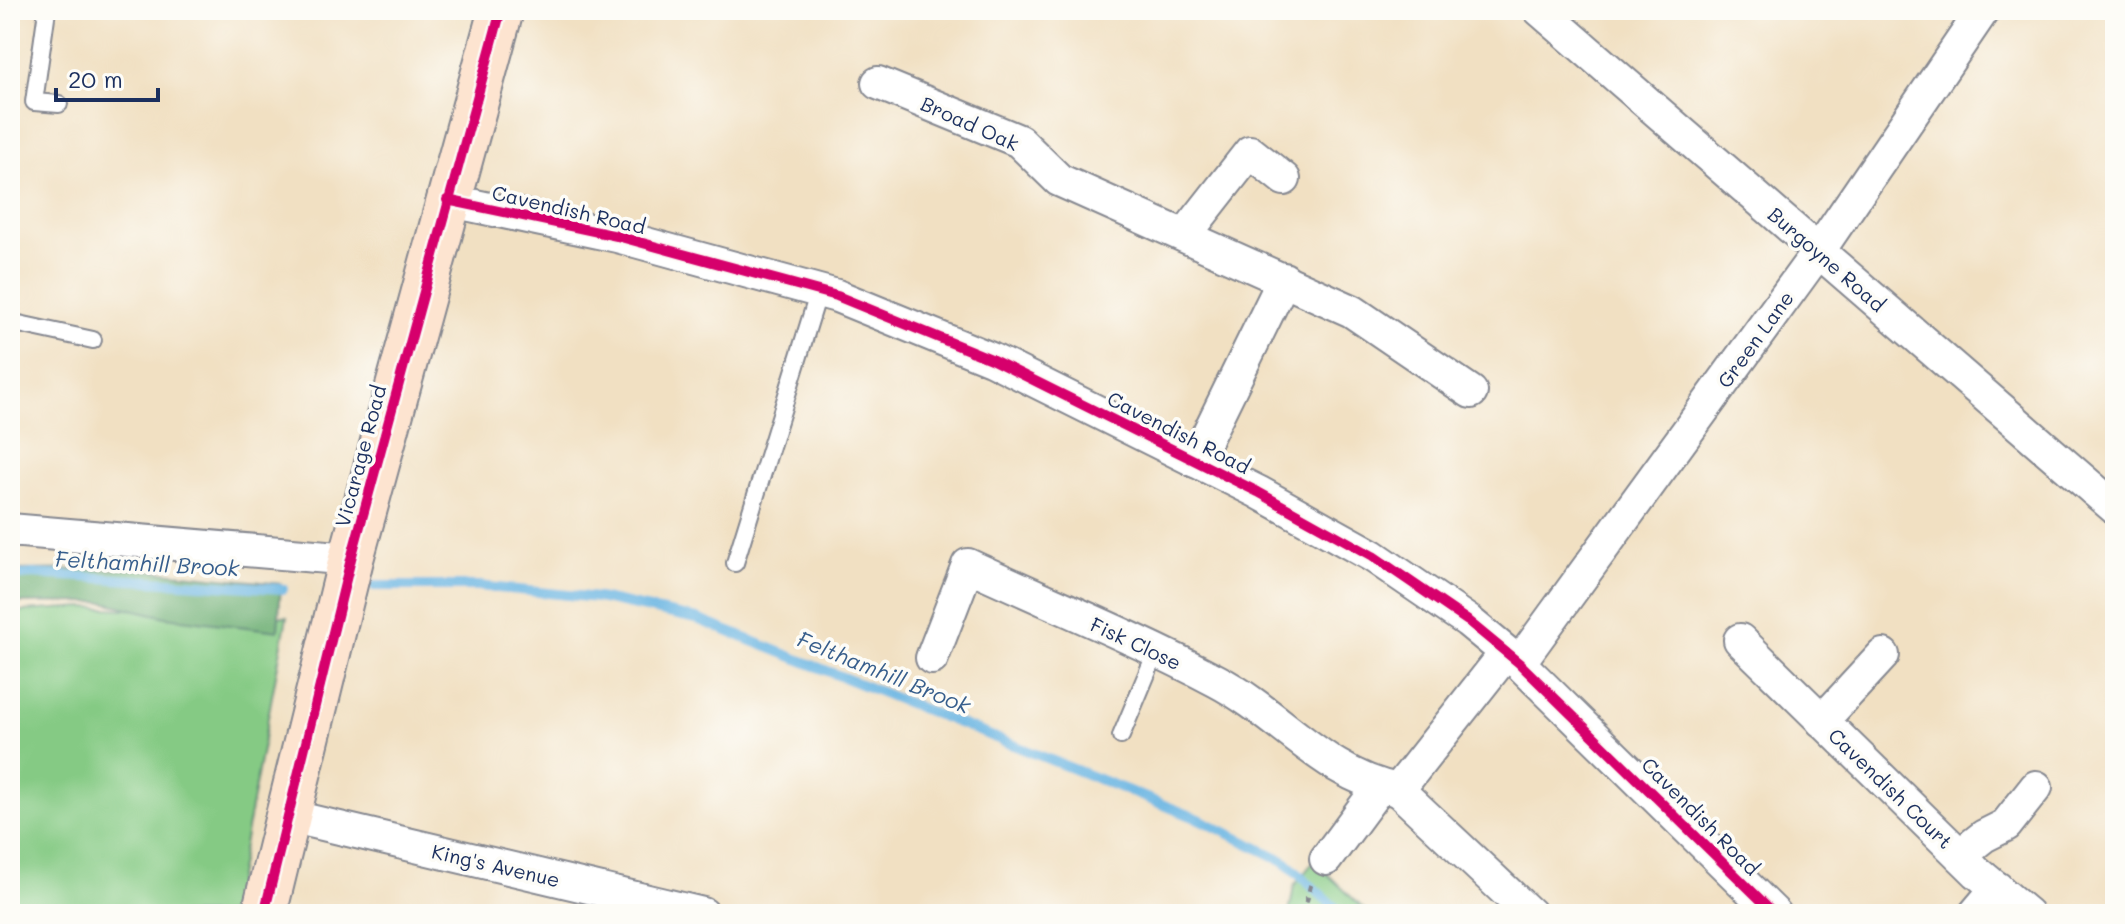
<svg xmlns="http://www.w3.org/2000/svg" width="2125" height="924" viewBox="0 0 2125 924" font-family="Mali,sans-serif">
  <rect width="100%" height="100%" fill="#fdfcf7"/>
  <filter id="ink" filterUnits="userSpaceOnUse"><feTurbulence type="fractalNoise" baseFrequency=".0125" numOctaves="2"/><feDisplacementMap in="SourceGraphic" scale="16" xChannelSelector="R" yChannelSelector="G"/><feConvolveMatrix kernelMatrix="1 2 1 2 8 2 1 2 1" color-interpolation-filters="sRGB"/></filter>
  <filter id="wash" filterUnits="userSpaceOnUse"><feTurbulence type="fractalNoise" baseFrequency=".006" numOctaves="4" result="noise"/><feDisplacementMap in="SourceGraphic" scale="32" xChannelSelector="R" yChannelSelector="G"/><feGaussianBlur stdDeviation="1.8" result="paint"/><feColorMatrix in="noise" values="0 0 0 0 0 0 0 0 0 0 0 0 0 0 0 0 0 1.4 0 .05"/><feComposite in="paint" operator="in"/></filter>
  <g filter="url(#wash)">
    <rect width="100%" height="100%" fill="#f1e0c2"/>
    <g fill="#85ca84" stroke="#507c71" stroke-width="2">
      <polygon points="84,607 287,617 231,914 10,914 10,612"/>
      <polygon points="1314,861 1369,914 1289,914 1294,886"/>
    </g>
    <polygon fill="#6cae72" stroke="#446e68" stroke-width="2" points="135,569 281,584 278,631 166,617 103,602 10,603 10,570"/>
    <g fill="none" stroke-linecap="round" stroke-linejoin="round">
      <g stroke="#6ab5e2" stroke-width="10">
        <polyline points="10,576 33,574 283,589"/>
        <polyline points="374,586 478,586 598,598 697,619 1199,819 1284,861 1342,914"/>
      </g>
    </g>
  </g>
  <g filter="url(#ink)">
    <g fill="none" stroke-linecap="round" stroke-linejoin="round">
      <defs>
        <g id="lane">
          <polyline points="47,10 34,102 59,104"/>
          <polyline points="10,322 93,340"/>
          <polyline points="735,563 819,291"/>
          <polyline points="1121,736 1156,652"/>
        </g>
        <g id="street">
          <polyline points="1540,10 2115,508"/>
          <polyline points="878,83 1019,141 1059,180 1352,311 1471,392"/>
          <polyline points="447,200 617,236 837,296 991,359 1258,492 1373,556 1468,621 1519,663 1775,914"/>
          <polyline points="1185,235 1250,152 1284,179"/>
          <polyline points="1195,461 1284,279"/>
          <polyline points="10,530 351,559"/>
          <polyline points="1740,640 1977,872 2027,914"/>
          <path d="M932,658L968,565C1050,603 1136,638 1217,681C1280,714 1325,776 1398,790"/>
          <polyline points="1519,663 1818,252 1983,10"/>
          <polyline points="1822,721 1883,655"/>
          <polyline points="1398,790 1530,914"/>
          <polyline points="1398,790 1506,653"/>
          <polyline points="289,816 703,914"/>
          <polyline points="1960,855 1984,836 2006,825 2036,787"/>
          <polyline points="1326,859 1380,786"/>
          <polyline points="1975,914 1997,888"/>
        </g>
        <polyline id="secondary" points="264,914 351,559 501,10"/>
      </defs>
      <use href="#lane" stroke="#868890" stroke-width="20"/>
      <use href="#street" stroke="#868890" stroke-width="36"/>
      <use href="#secondary" stroke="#868890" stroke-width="48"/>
      <polyline stroke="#868890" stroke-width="5" stroke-dasharray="6 6" stroke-linecap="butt" points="1303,914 1311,884"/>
      <use href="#lane" stroke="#fff" stroke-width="16"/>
      <use href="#street" stroke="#fff" stroke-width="32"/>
      <use href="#secondary" stroke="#fde4d0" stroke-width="44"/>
      <defs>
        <g id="cycleway">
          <polyline points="447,200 617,236 837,296 991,359 1258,492 1373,556 1468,621 1519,663 1775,914"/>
          <polyline points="264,914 351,559 501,10"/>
        </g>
      </defs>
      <use href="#cycleway" stroke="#fdfcf7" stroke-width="15"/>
      <use href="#cycleway" stroke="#d6006c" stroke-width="10"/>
    </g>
  </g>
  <g text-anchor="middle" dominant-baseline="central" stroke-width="7" stroke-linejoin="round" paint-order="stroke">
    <g font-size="20" fill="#1b2f5e" stroke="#fdfcf7">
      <text transform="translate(970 123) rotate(24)">Broad Oak</text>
      <text transform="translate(569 209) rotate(13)">Cavendish Road</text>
      <text transform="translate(1827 259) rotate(41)">Burgoyne Road</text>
      <text transform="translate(1755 339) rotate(-54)">Green Lane</text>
      <text transform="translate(1179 432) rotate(27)">Cavendish Road</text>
      <text transform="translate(360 456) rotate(-75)">Vicarage Road</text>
      <text transform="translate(1136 643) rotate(25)">Fisk Close</text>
      <text transform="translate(1891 788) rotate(44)">Cavendish Court</text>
      <text transform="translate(1701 816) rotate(45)">Cavendish Road</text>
      <text transform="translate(496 865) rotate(13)">King's Avenue</text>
    </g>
    <g font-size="22" font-style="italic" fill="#375e8c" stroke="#fdfcf7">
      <text transform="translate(147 563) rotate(3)">Felthamhill Brook</text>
      <text transform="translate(884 672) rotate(22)">Felthamhill Brook</text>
    </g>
  </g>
  <rect width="2125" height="924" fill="none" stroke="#fdfcf7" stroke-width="40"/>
  <path d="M56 88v12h102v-12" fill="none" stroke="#1b2f5e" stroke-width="4"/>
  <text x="68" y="88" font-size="24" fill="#1b2f5e" stroke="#fdfcf7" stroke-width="6" paint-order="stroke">20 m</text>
</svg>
